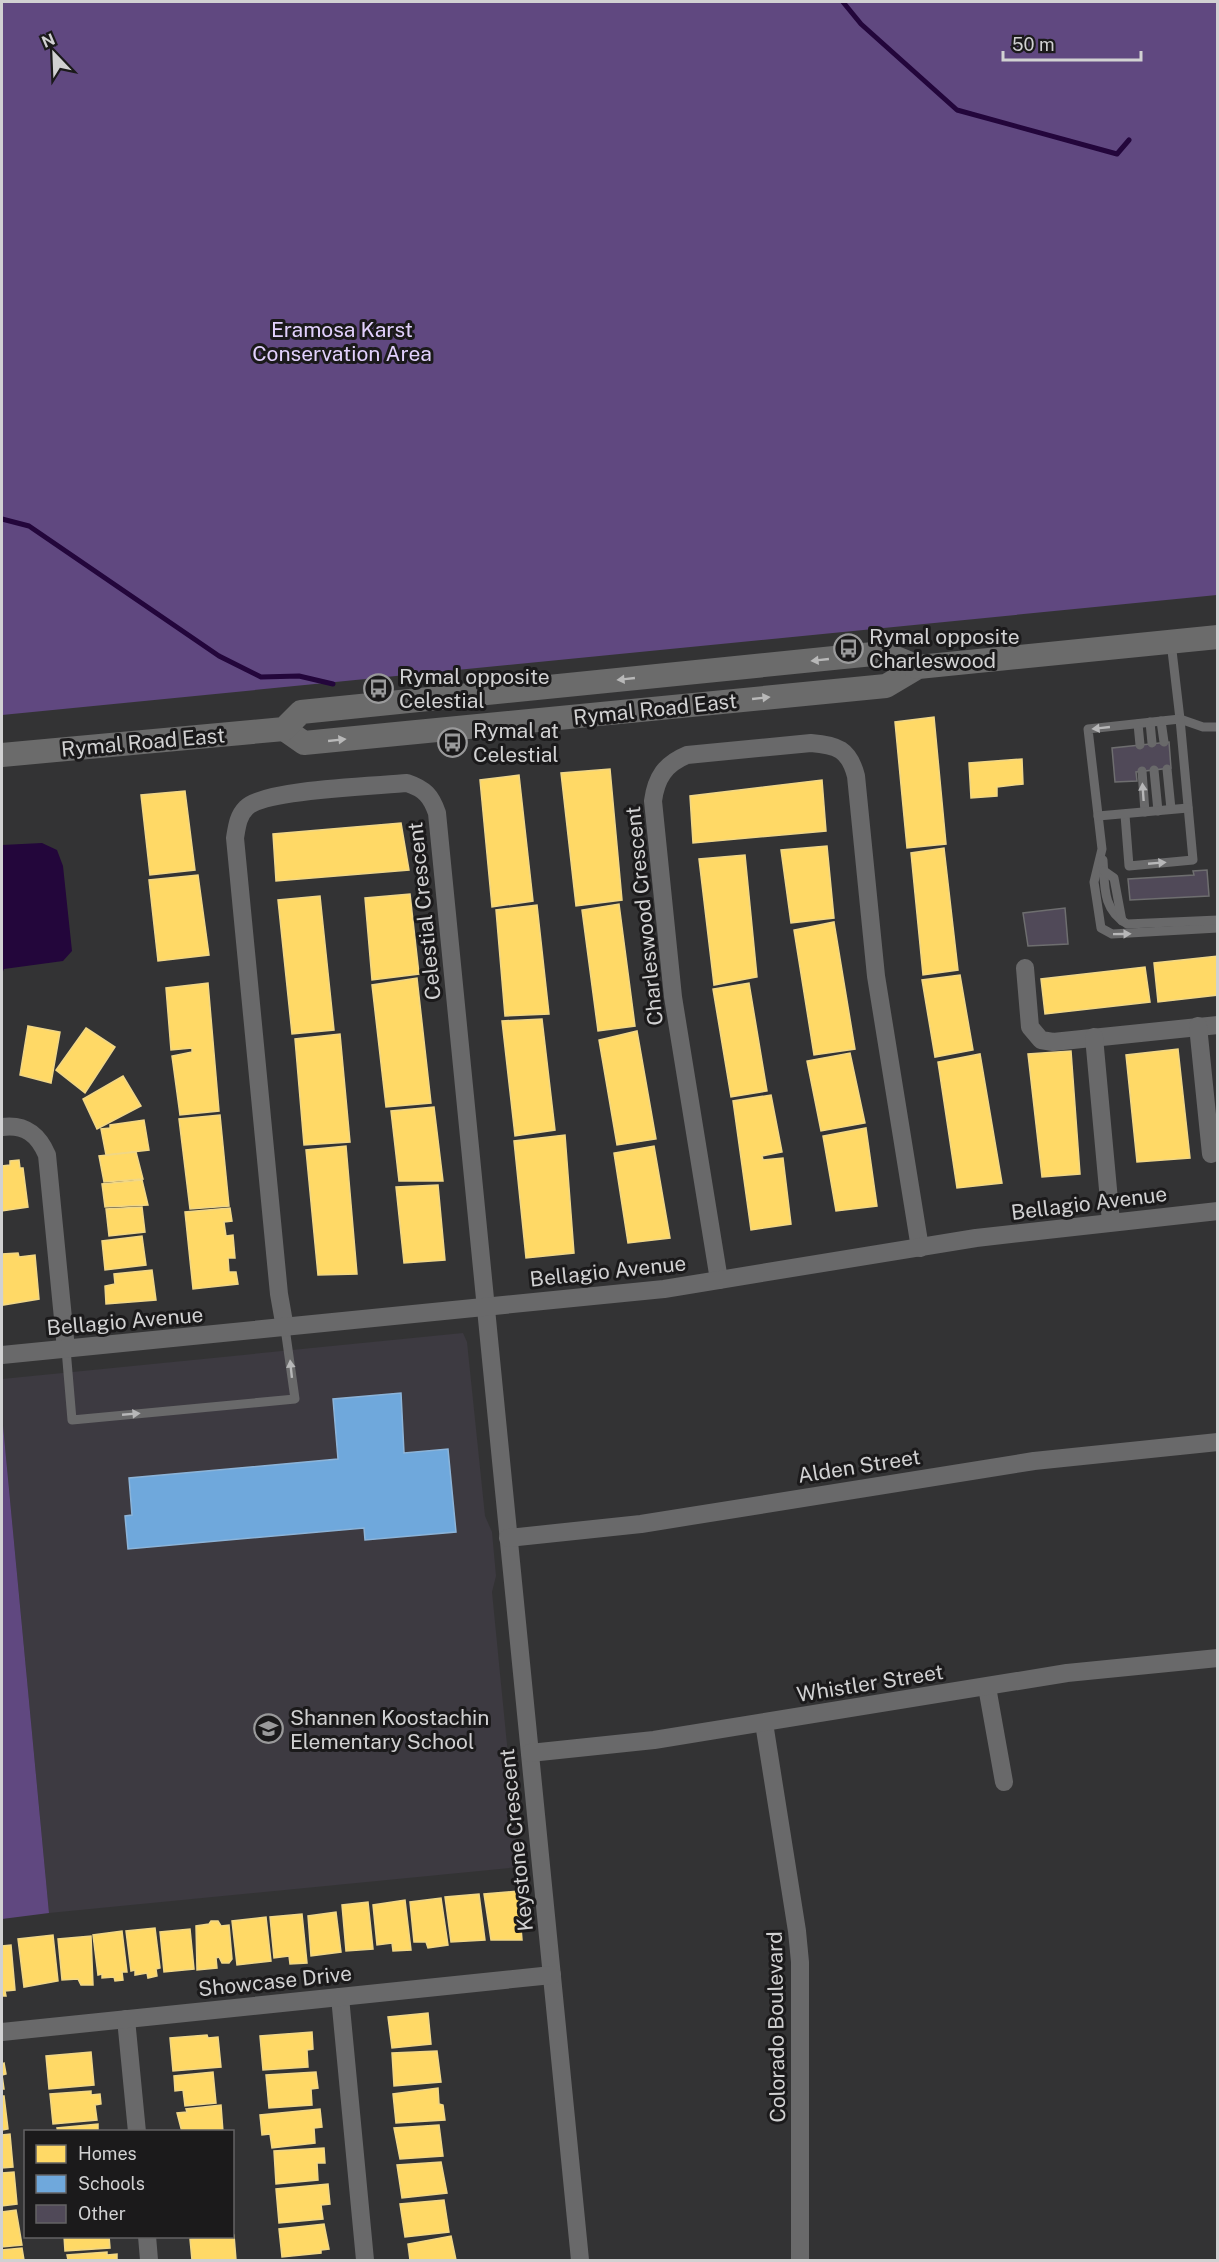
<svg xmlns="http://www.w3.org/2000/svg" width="1219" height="2262" viewBox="0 0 1219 2262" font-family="'Public Sans',sans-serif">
  <rect width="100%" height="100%" fill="#333334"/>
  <polygon fill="#3d3a41" points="463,1333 467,1342 485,1516 492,1532 496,1576 492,1592 519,1867 49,1913 2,1415 2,1379"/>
  <g fill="#604880">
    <polygon points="2,2 1217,2 1217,595 2,715"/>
    <polygon points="2,1415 49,1913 2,1919"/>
  </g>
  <polygon fill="#23063b" points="42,843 57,850 63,866 72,951 63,961 4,969 2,974 2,845"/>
  <g fill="#ffd966" stroke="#f1d786" stroke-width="1.5">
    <polygon points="934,717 946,844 907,848 895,722"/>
    <polygon points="1022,759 1023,784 997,787 997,796 971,798 969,763"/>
    <polygon points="610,769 622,900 576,906 561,773"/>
    <polygon points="519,775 533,901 492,907 480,780"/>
    <polygon points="822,780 826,831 693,843 690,796"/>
    <polygon points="185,791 195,870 150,875 141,795"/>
    <polygon points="401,823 409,870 276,881 273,834"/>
    <polygon points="827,846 834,918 791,923 781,850"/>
    <polygon points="944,848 958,970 923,975 911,853"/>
    <polygon points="745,855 757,977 714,985 699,859"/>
    <polygon points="198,875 209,955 158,961 149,880"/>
    <polygon points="410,894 419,974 372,980 365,898"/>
    <polygon points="320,896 334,1030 292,1034 278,900"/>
    <polygon points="619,904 635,1026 598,1031 582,910"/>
    <polygon points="537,905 549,1014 505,1016 496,910"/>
    <polygon points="834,922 855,1049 814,1055 794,930"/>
    <polygon points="1218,956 1218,995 1158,1002 1154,963"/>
    <polygon points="1145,967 1150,1002 1045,1014 1041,979"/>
    <polygon points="960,975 973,1050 935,1057 922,980"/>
    <polygon points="417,978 431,1103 386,1107 372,985"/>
    <polygon points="208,983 219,1111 180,1115 172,1056 192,1052 192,1048 171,1050 166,988"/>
    <polygon points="749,983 767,1091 731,1097 713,989"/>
    <polygon points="542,1019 555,1130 515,1136 502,1021"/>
    <polygon points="28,1026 60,1032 51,1083 20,1075"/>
    <polygon points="86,1028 115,1047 85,1093 56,1070"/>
    <polygon points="637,1031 656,1139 617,1145 599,1040"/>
    <polygon points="340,1034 350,1142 304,1145 295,1039"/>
    <polygon points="1178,1049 1190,1158 1137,1162 1126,1055"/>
    <polygon points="1071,1051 1080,1174 1042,1177 1028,1054"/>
    <polygon points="850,1053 865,1123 821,1131 807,1061"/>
    <polygon points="980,1054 1002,1183 957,1188 938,1062"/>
    <polygon points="123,1076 141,1106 97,1129 83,1099"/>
    <polygon points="771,1095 782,1152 762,1156 763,1160 783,1158 791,1224 751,1230 733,1101"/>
    <polygon points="434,1107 443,1181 399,1181 391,1111"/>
    <polygon points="220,1115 229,1206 190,1209 179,1119"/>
    <polygon points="144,1120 149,1150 106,1155 101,1129 110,1128 110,1125"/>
    <polygon points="866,1128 877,1206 836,1211 823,1136"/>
    <polygon points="565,1135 574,1253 526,1258 514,1141"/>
    <polygon points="346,1146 357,1274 318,1275 306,1150"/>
    <polygon points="654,1146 670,1238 628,1243 614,1153"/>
    <polygon points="136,1152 143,1179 104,1182 99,1156"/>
    <polygon points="19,1160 20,1168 23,1168 28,1207 2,1211 2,1166 10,1165 10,1161"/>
    <polygon points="142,1180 148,1205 105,1207 102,1184"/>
    <polygon points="438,1185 445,1260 404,1263 396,1187"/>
    <polygon points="142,1207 145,1232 109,1236 106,1209"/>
    <polygon points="230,1208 232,1221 224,1222 226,1236 233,1235 235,1258 228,1258 229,1272 236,1272 238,1284 193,1289 185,1212"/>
    <polygon points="142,1236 146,1265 105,1270 102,1241"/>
    <polygon points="18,1253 19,1257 35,1255 39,1299 3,1305 2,1254"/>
    <polygon points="152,1270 156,1300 106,1304 105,1286 115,1284 114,1274"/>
    <polygon points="518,1891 522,1940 491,1940 484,1894"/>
    <polygon points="479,1894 485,1940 451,1942 445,1897"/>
    <polygon points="441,1898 448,1945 428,1948 426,1942 414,1942 410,1902"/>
    <polygon points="405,1900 411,1950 393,1951 392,1943 377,1945 373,1905"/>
    <polygon points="368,1902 373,1949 346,1951 342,1905"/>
    <polygon points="336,1912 341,1952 311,1956 308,1916"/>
    <polygon points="302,1914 307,1963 290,1964 289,1956 274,1958 270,1917"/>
    <polygon points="266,1917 271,1961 237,1965 232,1921"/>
    <polygon points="211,1921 218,1921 221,1926 229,1925 232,1959 229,1963 222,1963 219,1957 216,1958 217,1968 197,1970 196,1926 209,1924"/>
    <polygon points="155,1928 160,1968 156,1969 157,1976 148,1978 147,1973 135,1975 135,1970 131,1971 126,1931"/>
    <polygon points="190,1929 194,1969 164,1972 160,1932"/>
    <polygon points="122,1931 127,1972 122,1972 123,1980 115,1981 114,1977 102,1978 102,1974 98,1975 93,1935"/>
    <polygon points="53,1935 58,1981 24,1987 18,1939"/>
    <polygon points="91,1936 93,1985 81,1985 78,1979 62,1980 58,1939"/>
    <polygon points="11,1945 15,1990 5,1991 6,1996 2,1996 2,1946"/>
    <polygon points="428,2013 431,2044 392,2048 388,2017"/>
    <polygon points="312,2032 313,2049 307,2050 308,2067 263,2070 260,2036"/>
    <polygon points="207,2035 208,2038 218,2037 221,2067 173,2071 170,2038"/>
    <polygon points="437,2051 441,2082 394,2086 392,2053"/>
    <polygon points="91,2052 94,2085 49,2089 46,2056"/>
    <polygon points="4,2063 6,2074 2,2075 4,2089 2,2089 2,2064"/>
    <polygon points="213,2072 216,2103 185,2106 183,2090 175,2091 174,2076"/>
    <polygon points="316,2072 318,2088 311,2089 312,2105 269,2108 266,2075"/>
    <polygon points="438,2088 439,2104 443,2105 445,2120 396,2123 393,2094"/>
    <polygon points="91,2091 91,2095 100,2094 101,2104 95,2105 97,2120 53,2124 50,2094"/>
    <polygon points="2,2096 4,2096 8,2129 2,2130"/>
    <polygon points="221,2105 223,2132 182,2132 177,2113 187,2112 186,2109"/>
    <polygon points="320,2109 322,2127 314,2128 315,2143 272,2148 270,2134 262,2135 260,2115"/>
    <polygon points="98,2124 98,2132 58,2132 57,2128"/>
    <polygon points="439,2125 443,2156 400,2159 394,2128"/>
    <polygon points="10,2134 13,2167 2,2168 2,2135"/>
    <polygon points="324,2148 325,2163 317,2163 318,2180 276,2184 274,2151"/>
    <polygon points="441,2162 447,2193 402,2198 397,2165"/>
    <polygon points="14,2172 17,2204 2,2206 2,2173"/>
    <polygon points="328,2184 330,2204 321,2205 323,2219 279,2223 276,2189"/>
    <polygon points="444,2200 449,2232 405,2237 400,2204"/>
    <polygon points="16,2210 22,2245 2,2247 2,2212"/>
    <polygon points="324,2224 329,2249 321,2250 321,2253 282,2257 279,2229"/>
    <polygon points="234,2235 236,2260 192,2260 190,2239"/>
    <polygon points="64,2236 109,2236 110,2248 65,2251"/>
    <polygon points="451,2236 456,2260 410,2260 408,2244"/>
    <polygon points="22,2248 24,2260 2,2260 2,2250"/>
    <polygon points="107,2252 107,2255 117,2254 117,2260 68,2260 67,2255"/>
  </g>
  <polygon fill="#6fa8dc" stroke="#8cb4d9" stroke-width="1.5" points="401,1393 404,1453 448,1449 456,1532 365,1540 364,1528 128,1549 125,1516 132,1515 129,1478 338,1459 333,1399"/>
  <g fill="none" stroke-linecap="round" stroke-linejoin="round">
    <g stroke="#23063b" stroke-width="5">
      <polyline points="843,2 861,24 957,110 1117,154 1129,140"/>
      <polyline points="2,519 29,526 219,656 261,677 299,676 333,684"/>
    </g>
  </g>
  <g fill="#504958" stroke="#6e6e6f" stroke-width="1.5">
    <polygon points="1169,742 1171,768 1136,772 1137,781 1115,782 1112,748"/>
    <polygon points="1207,870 1209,896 1130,900 1128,879 1194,875 1193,871"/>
    <polygon points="1065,908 1068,944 1028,946 1023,913"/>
  </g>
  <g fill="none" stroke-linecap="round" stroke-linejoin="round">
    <g stroke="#69696a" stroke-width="9">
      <polyline points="1171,642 1180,719 1203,727 1218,727"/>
      <polyline points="1161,721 1164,742"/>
      <polyline points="1150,722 1152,743"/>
      <polyline points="1138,724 1140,745"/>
      <polyline points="1167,769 1171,809"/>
      <polyline points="1154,770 1158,811"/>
      <polyline points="1142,771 1145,812"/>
      <polyline points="1125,815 1129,866 1193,860 1180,719 1088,729 1102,849 1094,882 1101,928 1112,934 1218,928"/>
      <polyline points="1098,816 1188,808"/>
      <path d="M1103,860C1105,887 1102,909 1127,924L1218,920"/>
      <polyline points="1104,871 1114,878 1122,921"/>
      <polyline points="66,1349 72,1420 295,1399 285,1328"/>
    </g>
    <g stroke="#69696a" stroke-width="18">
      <polyline points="1025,968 1030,1027 1041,1040 1053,1042 1218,1025"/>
      <polyline points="1198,1026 1211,1154"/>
      <polyline points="1094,1037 1111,1222"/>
      <path d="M2,1127C25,1124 38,1134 47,1155L66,1349"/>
      <path d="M719,1280L673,997L653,801C656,778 665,764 687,755L811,743C837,745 849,749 856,776L876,976L920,1248"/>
      <path d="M285,1328L279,1294L235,838C237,826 238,816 246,808C263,789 378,786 407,783C425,789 431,796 437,813L580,2260"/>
      <polyline points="2,1355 664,1289 976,1238 1218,1211"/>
      <polyline points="508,1538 641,1524 1034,1461 1218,1442"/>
      <polyline points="987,1687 1004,1782"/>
      <polyline points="764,1723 797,1931 800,1962 800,2260"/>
      <polyline points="530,1753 654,1740 1067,1673 1218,1658"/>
      <polyline points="340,1997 365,2260"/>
      <polyline points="126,2019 137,2132"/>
      <polyline points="2,2032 552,1975"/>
      <polyline points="147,2236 149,2260"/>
    </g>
    <g stroke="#6b6b6b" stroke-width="24">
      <polyline points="284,729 304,743 886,686 918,667 1218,637"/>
      <polyline points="2,755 284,729 301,712 883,653 918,667"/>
    </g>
  </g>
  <defs><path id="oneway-solid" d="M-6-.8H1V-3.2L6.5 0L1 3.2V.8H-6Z" transform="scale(1.5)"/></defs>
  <g fill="#b8b8b8">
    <use href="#oneway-solid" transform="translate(820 660) rotate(174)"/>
    <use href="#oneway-solid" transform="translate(626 679) rotate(174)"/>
    <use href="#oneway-solid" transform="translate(761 698) rotate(-6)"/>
    <use href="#oneway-solid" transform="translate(337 740) rotate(-6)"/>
  </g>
  <g fill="#b7b7b8">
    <use href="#oneway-solid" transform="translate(1101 728) rotate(174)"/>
    <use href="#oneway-solid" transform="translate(1143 792) rotate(-94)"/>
    <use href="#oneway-solid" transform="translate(1157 863) rotate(-5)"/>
    <use href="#oneway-solid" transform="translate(1122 934) rotate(-1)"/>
    <use href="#oneway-solid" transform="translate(291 1369) rotate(-96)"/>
    <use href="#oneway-solid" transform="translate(131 1414) rotate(-5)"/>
  </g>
  <defs>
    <symbol id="bus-ring" viewBox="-11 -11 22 22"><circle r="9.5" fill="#1b1a1b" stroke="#9a9a9b" stroke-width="1.5"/><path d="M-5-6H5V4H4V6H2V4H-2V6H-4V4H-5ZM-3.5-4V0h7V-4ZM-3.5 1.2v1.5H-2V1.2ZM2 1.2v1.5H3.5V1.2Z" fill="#9a9a9b"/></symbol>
    <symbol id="school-ring" viewBox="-11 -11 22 22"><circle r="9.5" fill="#1b1a1b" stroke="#9a9a9b" stroke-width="1.5"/><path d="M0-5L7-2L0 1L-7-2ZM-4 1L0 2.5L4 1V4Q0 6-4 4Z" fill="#9a9a9b"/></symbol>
  </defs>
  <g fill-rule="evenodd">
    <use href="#bus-ring" x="832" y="632" width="33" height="33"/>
    <use href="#bus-ring" x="362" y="672" width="33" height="33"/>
    <use href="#bus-ring" x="436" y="726" width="33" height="33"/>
    <use href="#school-ring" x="252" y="1712" width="33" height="33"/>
  </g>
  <g text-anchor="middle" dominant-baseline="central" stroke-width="6" stroke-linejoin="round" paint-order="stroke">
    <g font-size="21" fill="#e2d1fd" stroke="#1b1a1b">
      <text x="342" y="329">Eramosa Karst<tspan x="342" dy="24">Conservation Area</tspan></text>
    </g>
    <g font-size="21" fill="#d1d1d2" stroke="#1b1a1b" text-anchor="start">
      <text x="869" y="636">Rymal opposite<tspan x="869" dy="24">Charleswood</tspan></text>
      <text x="399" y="676">Rymal opposite<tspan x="399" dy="24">Celestial</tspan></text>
      <text x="473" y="730">Rymal at<tspan x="473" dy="24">Celestial</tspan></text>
      <text x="290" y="1717">Shannen Koostachin<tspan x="290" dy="24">Elementary School</tspan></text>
    </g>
    <g font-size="21" fill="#d1d1d2" stroke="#1b1a1b">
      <text transform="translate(655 709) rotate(-6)">Rymal Road East</text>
      <text transform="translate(143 742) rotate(-5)">Rymal Road East</text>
      <text transform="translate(424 911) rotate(-96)">Celestial Crescent</text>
      <text transform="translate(644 916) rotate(-96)">Charleswood Crescent</text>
      <text transform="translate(1089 1203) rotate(-7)">Bellagio Avenue</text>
      <text transform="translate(608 1271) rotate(-6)">Bellagio Avenue</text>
      <text transform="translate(125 1321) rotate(-5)">Bellagio Avenue</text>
      <text transform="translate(859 1466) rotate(-9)">Alden Street</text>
      <text transform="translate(870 1683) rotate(-9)">Whistler Street</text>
      <text transform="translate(516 1840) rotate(-96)">Keystone Crescent</text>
      <text transform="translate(275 1981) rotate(-6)">Showcase Drive</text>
      <text transform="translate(776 2027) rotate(-91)">Colorado Boulevard</text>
    </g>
  </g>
  <rect width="1219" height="2262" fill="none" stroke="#d1d1d2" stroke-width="6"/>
  <rect x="24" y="2130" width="210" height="108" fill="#1b1a1b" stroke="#646364" stroke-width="1.5"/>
  <rect x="36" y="2145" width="30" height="18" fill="#ffd966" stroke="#646364" stroke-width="1.5"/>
  <text x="78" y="2160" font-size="18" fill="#d1d1d2">Homes</text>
  <rect x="36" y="2175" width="30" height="18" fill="#6fa8dc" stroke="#646364" stroke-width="1.5"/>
  <text x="78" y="2190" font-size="18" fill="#d1d1d2">Schools</text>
  <rect x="36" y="2205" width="30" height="18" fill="#504958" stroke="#646364" stroke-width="1.5"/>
  <text x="78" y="2220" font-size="18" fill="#d1d1d2">Other</text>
  <g transform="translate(54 54) rotate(337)" stroke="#1b1a1b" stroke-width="4.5" paint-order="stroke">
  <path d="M0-4.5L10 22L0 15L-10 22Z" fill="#d1d1d2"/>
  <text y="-9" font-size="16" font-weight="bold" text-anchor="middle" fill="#d1d1d2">N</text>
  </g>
  <path d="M1003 51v9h138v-9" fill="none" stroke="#d1d1d2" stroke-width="3"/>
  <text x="1012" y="51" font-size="18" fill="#d1d1d2" stroke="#1b1a1b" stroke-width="4.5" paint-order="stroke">50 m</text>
</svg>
